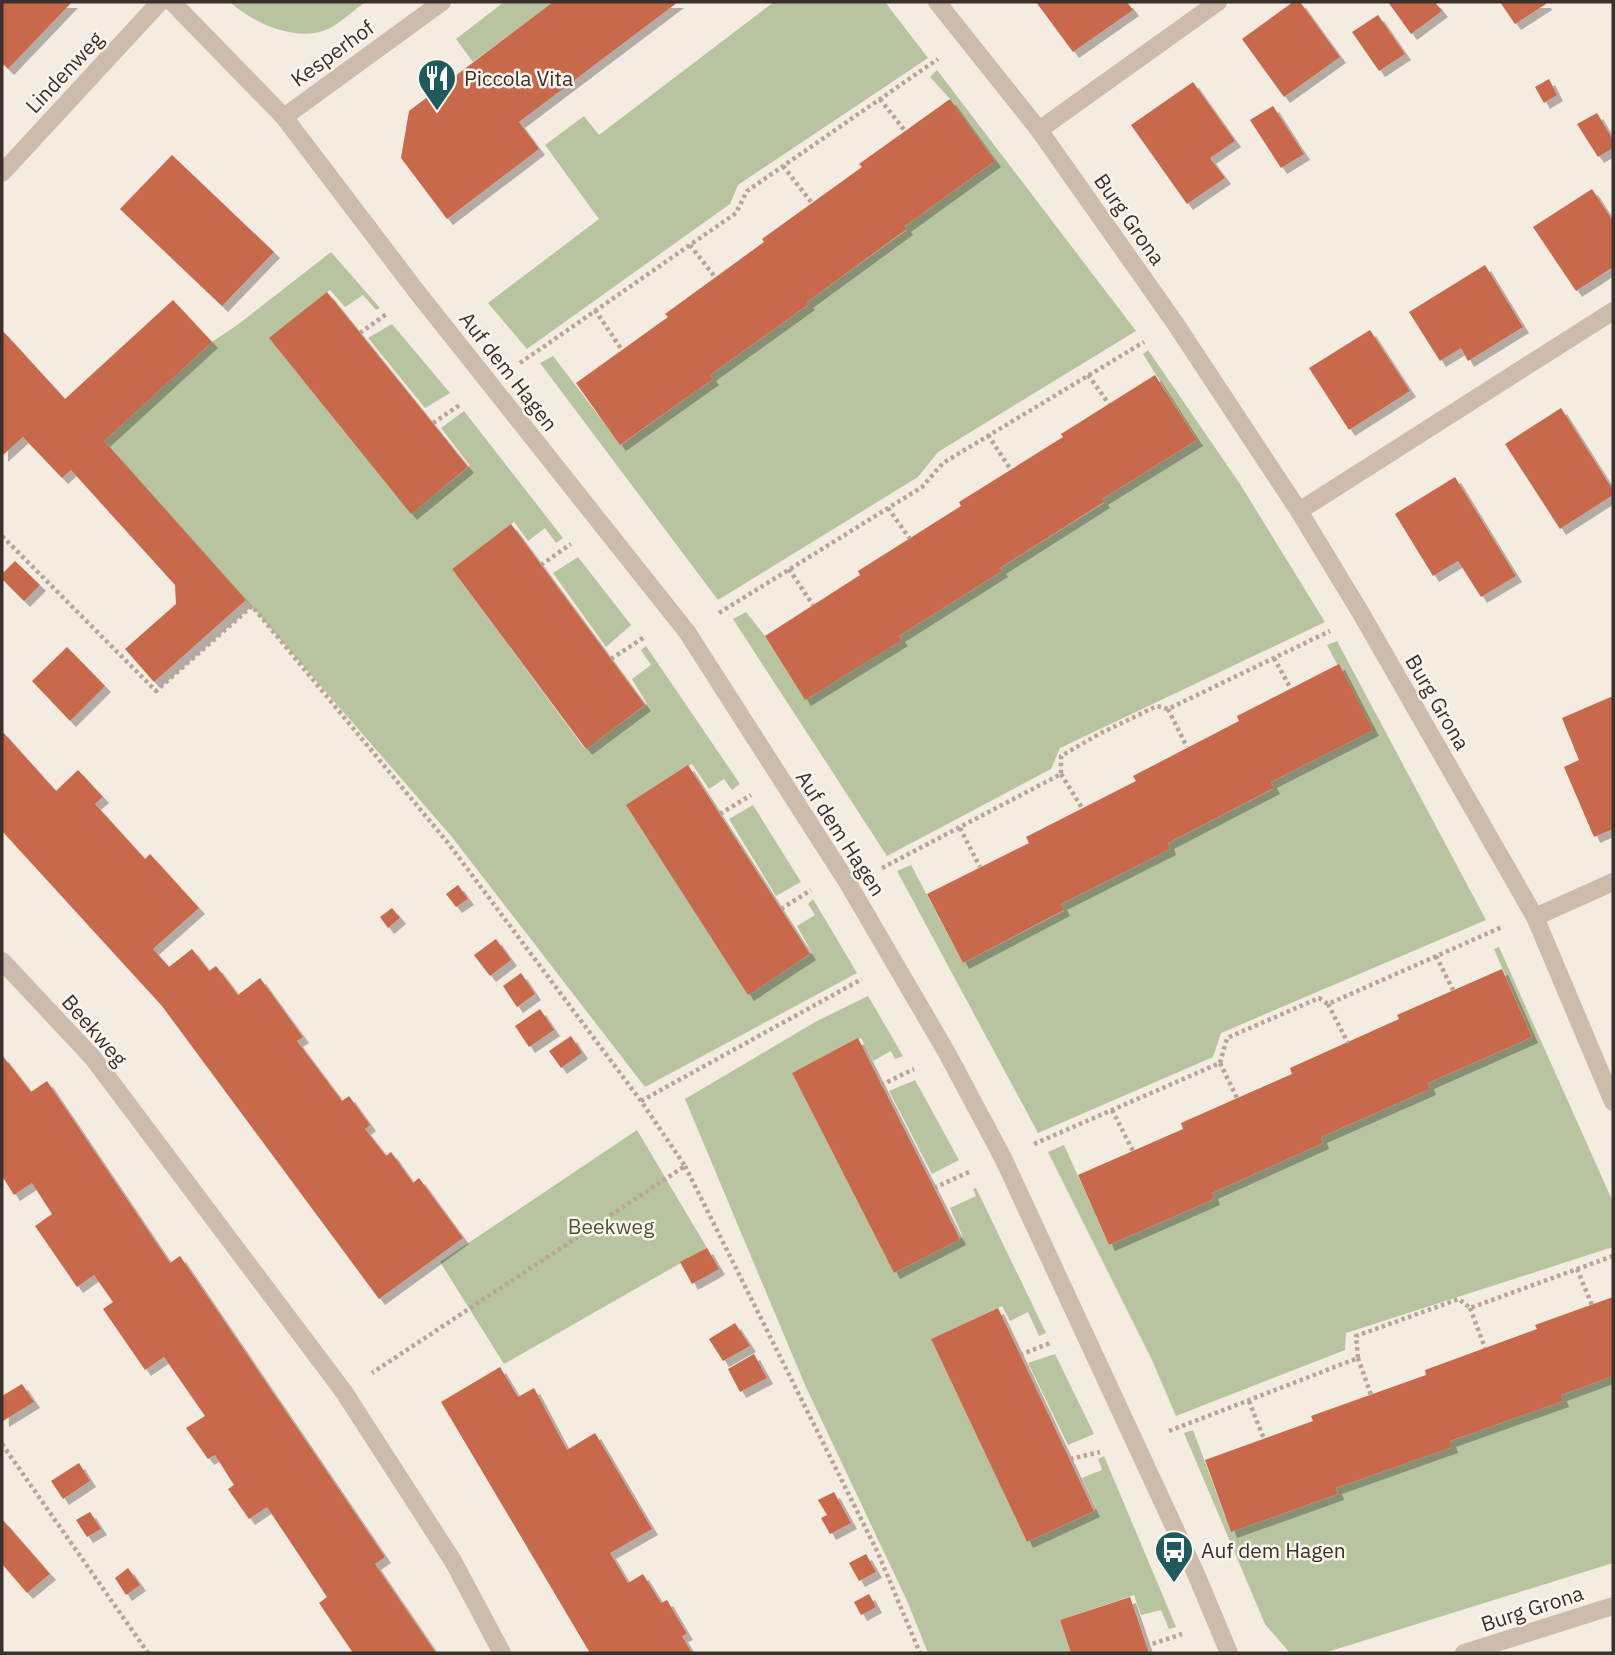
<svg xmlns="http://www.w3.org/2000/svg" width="1615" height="1655" viewBox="0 0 1615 1655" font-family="'IBM Plex Sans',sans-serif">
  <defs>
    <filter id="shadow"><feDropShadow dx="6" dy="6" stdDeviation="0" flood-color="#0004"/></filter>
  </defs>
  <rect width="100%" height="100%" fill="#f4ebe1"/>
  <g fill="#b8c4a0">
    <path d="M230,2H365C354,10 343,21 330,28C299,44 254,24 230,2Z"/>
    <polygon points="504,2 553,2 473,62 456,39"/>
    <polygon points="774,2 885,2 928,58 738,185 730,204 527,349 488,303 599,219 545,145 584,116 599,135"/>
    <polygon points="937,70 1136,331 938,452 918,477 718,600 540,363 553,356 621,445 713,379 710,375 809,304 807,302 907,230 905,226 995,161 950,99 930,77"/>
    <polygon points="331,252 380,308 376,310 363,295 345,307 330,290 270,339 411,513 470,466 441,428 464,411 563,538 556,543 545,528 528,541 514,522 452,569 585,749 647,704 632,679 651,665 641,650 646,646 740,784 732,790 724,779 709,789 692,764 627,805 748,994 812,953 797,926 815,915 808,904 813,899 857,973 645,1087 452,837 246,600 103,441 212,342 240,323"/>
    <polygon points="392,324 450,393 425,408 368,338"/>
    <polygon points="1148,350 1240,484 1325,622 1060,748 1051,769 887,856 733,619 746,612 765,636 805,700 901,639 899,636 1002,571 1000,568 1104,503 1102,499 1197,440 1143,354"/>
    <polygon points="578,557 631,625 606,647 553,573"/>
    <polygon points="1337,641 1486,920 1221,1033 1213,1057 1038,1133 897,871 911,865 963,963 1064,911 1061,904 1170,849 1168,843 1273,789 1271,782 1372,730 1327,645"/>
    <polygon points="753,805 801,882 776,896 729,819"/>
    <polygon points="1499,947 1613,1202 1613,1247 1346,1333 1345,1350 1176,1416 1152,1360 1048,1152 1064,1145 1109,1245 1214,1199 1212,1193 1323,1143 1321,1137 1430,1089 1428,1083 1532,1037 1494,949"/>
    <polygon points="868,996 903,1056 895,1059 891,1051 873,1061 861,1038 792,1073 894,1273 963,1237 950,1208 976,1196 973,1189 976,1188 1046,1333 1039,1336 1028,1312 1010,1321 1002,1306 931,1339 1027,1542 1094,1511 1096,1508 1082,1478 1102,1470 1098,1459 1104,1456 1176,1627 1169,1629 1161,1610 1141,1615 1134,1595 1060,1620 1071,1653 928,1653 908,1603 805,1385 685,1099 815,1022"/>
    <polygon points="915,1080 959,1160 932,1174 889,1091"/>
    <polygon points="637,1130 707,1248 504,1364 440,1262"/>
    <polygon points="1055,1354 1094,1434 1068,1445 1028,1363"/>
    <polygon points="1613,1376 1613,1563 1324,1653 1289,1652 1265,1624 1184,1433 1193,1430 1231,1532 1338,1494 1336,1488 1451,1447 1450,1441 1562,1401 1561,1395"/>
  </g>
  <g fill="#c8694b" filter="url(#shadow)">
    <polygon points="2,2 72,2 8,69 2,63"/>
    <polygon points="553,2 678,2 519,122 539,149 447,219 401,158 409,111"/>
    <polygon points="1036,2 1127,2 1133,10 1073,52"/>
    <polygon points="1293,2 1300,2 1340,57 1284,97 1242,39"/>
    <polygon points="1388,2 1435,2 1442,11 1411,34"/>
    <polygon points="1500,2 1545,2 1546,4 1515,24"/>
    <polygon points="1378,15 1405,54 1379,71 1352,32"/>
    <polygon points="1549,79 1557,95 1544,103 1535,87"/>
    <polygon points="1193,82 1235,141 1210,158 1225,178 1187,204 1131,125"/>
    <polygon points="950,99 995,161 905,226 907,229 807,302 809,304 710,375 713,379 620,445 576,383 668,317 665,314 764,242 762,239 862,167 859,164"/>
    <polygon points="1273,106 1304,154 1281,168 1250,120"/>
    <polygon points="1597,113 1613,140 1613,148 1598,157 1577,124"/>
    <polygon points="172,155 274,252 222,306 120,209"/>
    <polygon points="1592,189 1613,221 1613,267 1576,291 1533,227"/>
    <polygon points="1485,265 1523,327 1468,361 1461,348 1440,361 1409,312"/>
    <polygon points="327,292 468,467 411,514 269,338"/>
    <polygon points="173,300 212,342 104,441 246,600 154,682 125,649 176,604 175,585 71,470 62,478 23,437 2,456 2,330 65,399"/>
    <polygon points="1370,330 1410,391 1349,430 1309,368"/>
    <polygon points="1155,375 1197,440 1102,499 1104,502 1000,568 1002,571 899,636 902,640 805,700 765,636 860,575 858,571 961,506 959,502 1063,437 1061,434"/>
    <polygon points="1561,408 1613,490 1613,495 1560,529 1505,444"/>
    <polygon points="1455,477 1516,576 1481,597 1458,561 1433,576 1395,514"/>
    <polygon points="511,524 645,705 586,749 452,569"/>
    <polygon points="15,561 40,585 24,601 2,579 2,574"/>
    <polygon points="67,647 105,686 70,721 32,681"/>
    <polygon points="1339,664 1373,730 1271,782 1274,788 1168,843 1170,849 1061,904 1064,910 963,963 927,894 1029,843 1026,837 1136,781 1133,776 1239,721 1237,716"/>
    <polygon points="1613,696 1613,829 1594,837 1564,767 1579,760 1562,718"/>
    <polygon points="2,731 56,791 78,770 103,797 95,804 145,859 150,854 199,908 153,949 169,967 192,949 209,971 216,966 238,995 260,978 303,1037 297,1041 342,1101 349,1096 370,1125 365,1129 386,1156 391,1152 413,1183 419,1178 463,1238 379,1299 162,1006 2,831"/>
    <polygon points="688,765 810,954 748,995 626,805"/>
    <polygon points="458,885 468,899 456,907 446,894"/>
    <polygon points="392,908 400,918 388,928 380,917"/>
    <polygon points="496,939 511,960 490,976 474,955"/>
    <polygon points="1502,969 1532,1037 1428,1083 1430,1089 1321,1137 1323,1143 1212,1193 1214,1199 1109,1245 1078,1175 1183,1129 1181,1123 1292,1074 1290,1068 1399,1019 1397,1015"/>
    <polygon points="521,973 535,994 517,1007 503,986"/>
    <polygon points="540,1009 554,1030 529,1047 515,1026"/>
    <polygon points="571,1036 582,1053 561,1068 549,1051"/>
    <polygon points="858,1038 960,1239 894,1273 792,1073"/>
    <polygon points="2,1055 31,1092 47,1081 170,1263 180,1256 385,1557 375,1564 436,1653 353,1653 319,1603 327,1597 267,1507 249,1519 228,1489 234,1485 215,1455 208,1459 186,1428 205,1416 164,1357 145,1370 103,1309 113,1302 94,1275 77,1287 35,1226 52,1214 32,1183 14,1195 2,1176"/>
    <polygon points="707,1248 719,1269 692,1284 680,1262"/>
    <polygon points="1613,1297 1613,1376 1561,1395 1563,1401 1450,1441 1452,1447 1336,1488 1338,1494 1231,1532 1205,1460 1313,1421 1311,1416 1426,1375 1425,1370 1537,1329 1535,1325"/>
    <polygon points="998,1308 1094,1511 1027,1542 931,1339"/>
    <polygon points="735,1323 750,1346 723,1361 709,1339"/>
    <polygon points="754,1354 767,1378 740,1392 728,1369"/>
    <polygon points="500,1367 518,1397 534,1388 567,1450 595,1433 652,1529 610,1553 628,1583 643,1574 661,1603 667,1600 687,1634 682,1636 692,1653 590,1653 441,1402"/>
    <polygon points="22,1384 34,1402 3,1421 2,1396"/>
    <polygon points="79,1463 90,1481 63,1499 51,1481"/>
    <polygon points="834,1492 851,1523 830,1534 821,1518 827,1515 818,1500"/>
    <polygon points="90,1512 101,1529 87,1537 76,1520"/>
    <polygon points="2,1519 50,1574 27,1593 2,1564"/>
    <polygon points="866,1554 876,1572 859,1581 849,1563"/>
    <polygon points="128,1568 140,1585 126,1595 115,1578"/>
    <polygon points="869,1594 876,1607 861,1615 854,1602"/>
    <polygon points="1130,1597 1149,1653 1071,1653 1060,1620"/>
  </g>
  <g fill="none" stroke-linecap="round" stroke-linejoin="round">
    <g stroke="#b9a596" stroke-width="4.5" stroke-dasharray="3.5 3.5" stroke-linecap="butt">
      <polyline points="880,99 905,131"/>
      <polyline points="783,166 812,203"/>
      <polyline points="690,245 715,277"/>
      <polyline points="595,310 622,350"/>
      <polyline points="360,333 388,313"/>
      <polyline points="520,363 736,213 747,191 938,59"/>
      <polyline points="1088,375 1109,404"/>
      <polyline points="433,423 461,404"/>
      <polyline points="988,435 1011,470"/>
      <polyline points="888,508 910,539"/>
      <polyline points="2,536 156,691 252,606 448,843 641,1101 685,1166 372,1373"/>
      <polyline points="541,565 571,544"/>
      <polyline points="789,569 813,605"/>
      <polyline points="719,613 922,487 943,463 1144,342"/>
      <polyline points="1274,658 1291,689"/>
      <polyline points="611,659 646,636"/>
      <polyline points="1168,709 1187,747"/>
      <polyline points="1061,774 1082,808"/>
      <polyline points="720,814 751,795"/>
      <polyline points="960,828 980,867"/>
      <polyline points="882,868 1061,774 1061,756 1101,733 1157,706 1168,709 1330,631"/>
      <polyline points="781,909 811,890"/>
      <polyline points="1436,956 1453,990"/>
      <polyline points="1328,1004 1348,1043"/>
      <polyline points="1220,1063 1237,1098"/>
      <polyline points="881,1085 914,1069"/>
      <polyline points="641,1101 862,979"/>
      <polyline points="1112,1110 1133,1151"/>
      <polyline points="1034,1144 1220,1063 1227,1038 1319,998 1328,1004 1502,927"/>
      <polyline points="685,1166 878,1553 920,1653"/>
      <polyline points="934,1188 971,1171"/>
      <polyline points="1577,1269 1592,1305"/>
      <polyline points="1470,1308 1485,1348"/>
      <polyline points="1020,1355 1050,1343"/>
      <polyline points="1358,1358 1371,1395"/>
      <polyline points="1249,1401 1264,1439"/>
      <polyline points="1169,1431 1358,1358 1356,1336 1459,1299 1470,1308 1613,1256"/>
      <polyline points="2,1444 148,1653"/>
      <polyline points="1070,1459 1100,1452"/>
      <polyline points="1146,1646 1182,1634"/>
    </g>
    <g stroke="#cdbbac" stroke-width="18">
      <polyline points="172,2 284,117 417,292 687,632 849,885 947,1053 1003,1158 1196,1574 1229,1653"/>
      <polyline points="937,2 1039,130 1175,323 1299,511 1362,615 1535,917 1613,1102"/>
      <polyline points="284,117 442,2"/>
      <polyline points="1039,130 1218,2"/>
      <polyline points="2,173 160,2"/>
      <polyline points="1299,511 1613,311"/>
      <polyline points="1535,917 1613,882"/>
      <polyline points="2,961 93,1058 344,1392 453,1561 502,1653"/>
      <polyline points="1464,1653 1613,1606"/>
    </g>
  </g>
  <defs>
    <symbol id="restaurant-pin" viewBox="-11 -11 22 30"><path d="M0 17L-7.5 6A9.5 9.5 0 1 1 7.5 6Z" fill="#1f5a5e" stroke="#fbf5ee"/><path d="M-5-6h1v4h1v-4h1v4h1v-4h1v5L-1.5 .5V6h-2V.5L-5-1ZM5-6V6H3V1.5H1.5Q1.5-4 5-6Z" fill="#fff"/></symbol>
    <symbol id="bus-pin" viewBox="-11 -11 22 30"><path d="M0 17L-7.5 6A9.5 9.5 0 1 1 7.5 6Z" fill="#1f5a5e" stroke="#fbf5ee"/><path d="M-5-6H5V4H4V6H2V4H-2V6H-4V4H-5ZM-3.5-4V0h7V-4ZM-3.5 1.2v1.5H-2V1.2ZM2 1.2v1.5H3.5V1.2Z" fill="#fff"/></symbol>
  </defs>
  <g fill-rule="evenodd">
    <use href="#restaurant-pin" x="415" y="56" width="44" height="60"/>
    <use href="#bus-pin" x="1152" y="1528" width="44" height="60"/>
  </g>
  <g text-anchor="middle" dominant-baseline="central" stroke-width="5" stroke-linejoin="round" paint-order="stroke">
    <g font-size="21" fill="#3b302b" stroke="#fbf5ee">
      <text transform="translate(332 53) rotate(-36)">Kesperhof</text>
      <text transform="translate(64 72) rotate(-47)">Lindenweg</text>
      <text transform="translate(1130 219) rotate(55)">Burg Grona</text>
      <text transform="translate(509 371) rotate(52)">Auf dem Hagen</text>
      <text transform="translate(1438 702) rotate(60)">Burg Grona</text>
      <text transform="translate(841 833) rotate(57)">Auf dem Hagen</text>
      <text transform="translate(95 1030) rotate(49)">Beekweg</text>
      <text transform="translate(1532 1608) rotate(-18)">Burg Grona</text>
    </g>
    <g font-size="21" fill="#3b302b" stroke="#fbf5ee" text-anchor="start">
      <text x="464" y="78">Piccola Vita</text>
      <text x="1201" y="1550">Auf dem Hagen</text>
    </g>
    <g font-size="21" fill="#4a5a2e" stroke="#fbf5ee">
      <text x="611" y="1226">Beekweg</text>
    </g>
  </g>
  <rect width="1615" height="1655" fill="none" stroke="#3b302b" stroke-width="7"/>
</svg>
